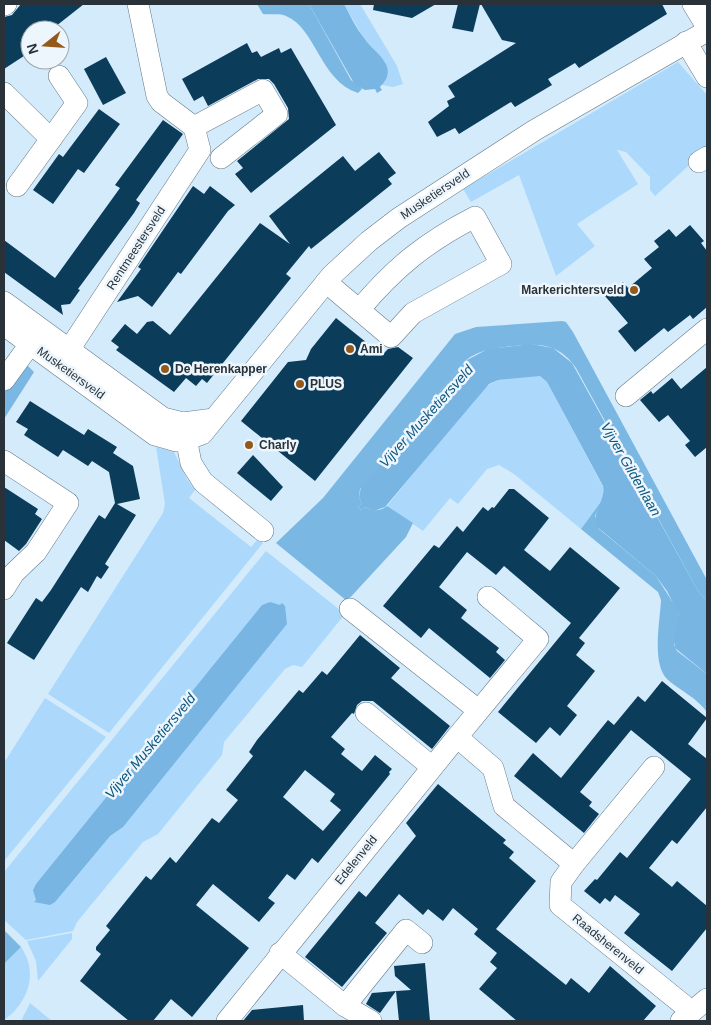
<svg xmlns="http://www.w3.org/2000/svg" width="711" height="1025" viewBox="0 0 711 1025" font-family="Helvetica,sans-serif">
  <rect width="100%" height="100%" fill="#d4ebfc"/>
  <g fill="#acd9fb">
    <polygon points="344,4 360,4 397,66 403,84 393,87 382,85 387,73 386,63 363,37"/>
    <polygon points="678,62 707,95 707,149 655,196 650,190 650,177 626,152 617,150 638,184 577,224 595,246 556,276 519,175 471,202 463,189"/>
    <polygon points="533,376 540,376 547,382 603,487 603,499 581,529 514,474 499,465 487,469 458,504 450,498 423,531 387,506 483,388 498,380"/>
    <polygon points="156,447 174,452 176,456 187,479 195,490 189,498 251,547 258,539 263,543 109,733 48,694 163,513 165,504"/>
    <polygon points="266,551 345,614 302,667 293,665 285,669 224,742 222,755 158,834 143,842 77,922 73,931 26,940 4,920 4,872"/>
    <polygon points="45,698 106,737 4,861 4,763"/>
    <polygon points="72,933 72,939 38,981 36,961 27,941"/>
    <path d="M21,947C39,973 28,1003 4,1020V964Z"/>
    <polygon points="30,1003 52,1021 21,1021"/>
  </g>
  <g fill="#7ab7e3">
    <path d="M257,4H309L351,80L362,89L358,93C320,81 316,28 286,16C280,13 270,15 263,14Z"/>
    <path d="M562,321L566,322L573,332L707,580V602L698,591L576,368C558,341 534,343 505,347C490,349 477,351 465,361L360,489L359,497L362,504L358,507L361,510L365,507C373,511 379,512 387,506L413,523L406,537L347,601L276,543L323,498L455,334L476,327Z"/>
    <polygon points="25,363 34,372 4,419 4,393"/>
    <path d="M603,499L595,516L599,529L656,576L677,609L680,619L674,645L677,651L707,674V712C697,698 681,691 668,680C651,665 660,622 661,600L658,592L581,529Z"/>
    <polygon points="4,930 21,947 4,964"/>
  </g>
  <g fill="#78b5e2">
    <path d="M309,4H344C350,15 356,28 364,38C375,54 401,66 380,87L382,90L377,93L375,89L365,90L355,85Z"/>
    <path d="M531,344L553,348L572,363L698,591L707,602V674L675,648L674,641L679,615L667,591L656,576L596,526C592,512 606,500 603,486L547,382L540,376L498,380L489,384L385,507L374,511L365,507L361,510L358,507L362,504L359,497L361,487L465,361L488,349Z"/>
    <polygon points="270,602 280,605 282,603 285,606 287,624 123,827 110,836 55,902 50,905 34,902 36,900 33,890 36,884 262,605"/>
  </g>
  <g fill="#0b3c5a" fill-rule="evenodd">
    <polygon points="21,4 84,4 51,30 30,30 30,52 4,69 4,17 12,15"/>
    <polygon points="374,4 436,4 412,18 373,10"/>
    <polygon points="458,4 480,4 473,32 452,28"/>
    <polygon points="481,4 662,4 667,14 579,68 575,63 548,79 552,85 515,107 511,102 459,134 455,128 437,137 428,122 449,106 447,101 455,97 448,86 516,43 502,40"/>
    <polygon points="247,43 252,53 257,51 261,57 279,48 281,53 291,48 336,125 251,193 235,174 243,168 237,161 289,119 288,108 274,84 269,79 258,79 208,106 203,96 194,101 182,79"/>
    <polygon points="106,57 126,93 103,105 84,69"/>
    <polygon points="99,109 120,124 84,173 78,169 53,204 33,190 59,154 63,157"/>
    <polygon points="163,120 183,134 136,200 140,203 134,213 78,289 80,290 70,304 61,305 63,315 4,272 4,240 55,278 120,188 115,185"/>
    <polygon points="379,152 396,173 388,179 392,184 311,249 309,246 286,274 291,278 207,383 202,379 196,386 186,378 174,392 116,350 119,347 111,341 125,324 137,334 147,322 153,321 170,335 260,223 290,244 269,216 343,156 355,171"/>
    <polygon points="193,186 204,194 210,186 235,205 228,211 181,274 178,272 152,307 138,296 117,302 141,269 138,267"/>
    <polygon points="690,225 704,241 701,243 707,251 707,307 693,319 690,315 668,332 664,328 635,352 618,331 628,323 605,296 623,282 628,288 652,268 644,259 659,247 654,241 669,229 676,237"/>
    <polygon points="336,318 382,355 388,349 398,347 413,358 315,481 241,421 288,362 306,360 311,349"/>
    <polygon points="707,367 707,447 695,457 685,445 690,441 668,415 659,422 640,400 651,391 653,394 672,378 681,389"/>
    <polygon points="30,401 84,435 88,429 117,447 113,453 133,466 140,499 117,504 136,515 105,564 109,567 101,579 97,576 88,592 81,587 34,660 7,643 36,598 42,602 51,590 99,515 105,519 115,503 109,472 92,461 88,466 63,450 58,457 24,435 28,429 16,422"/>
    <polygon points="253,455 283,487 271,501 237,473"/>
    <polygon points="4,487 38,509 35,514 42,519 26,544 19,551 4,540"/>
    <polygon points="509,489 514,489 549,518 524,550 550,571 570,547 620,588 579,638 585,643 576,655 595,671 567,706 577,715 560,736 550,727 536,743 498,712 571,623 504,566 496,575 467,552 439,587 467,610 461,618 499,648 496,652 505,660 490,678 429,628 421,638 383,606 434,545 439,548 457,526 463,532 483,507 488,511 492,507 494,508"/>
    <path d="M360,635L400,668L391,678L450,726L432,749L373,701H362L357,705L354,714L352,713L331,737L345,749L341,754L362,771L375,755L392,769L389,772L390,774L318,863L312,858L295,880L287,874L268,898L275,903L259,922L213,884L196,905L249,948L192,1017L171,999L153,1021H129L80,981L101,954L96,950V947L110,930L106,926L146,876L151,880L170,857L176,863L212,818L219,823L238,800L226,790L253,756L249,752L257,740L299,690L303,693L322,671L327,675ZM305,770L335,794L330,801L341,810L323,831L283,797Z"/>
    <polygon points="662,681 707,718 688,744 707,759 707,807 677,844 672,840 649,868 672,887 677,881 707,906 707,928 672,971 624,933 640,914 615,895 610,902 605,898 600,904 584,891 595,879 597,880 620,852 627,858 691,779 631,730 580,792 592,802 589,806 599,814 584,833 514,776 533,753 561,778 608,720 614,725 638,696 645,702"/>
    <polygon points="438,784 506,840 503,843 514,852 509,858 536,881 496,929 566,985 571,978 589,993 610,966 656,1006 643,1021 517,1021 479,989 497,968 490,962 497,953 474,934 478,929 453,908 443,921 428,909 423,915 399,894 375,923 387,933 342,987 305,957 359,891 366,897 416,836 406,823"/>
    <polygon points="425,963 430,1021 399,1021 396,991 411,990 395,976 394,966"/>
    <polygon points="396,991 380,1013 366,1004 372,993"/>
    <polygon points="303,1005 304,1021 243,1021 252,1010"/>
  </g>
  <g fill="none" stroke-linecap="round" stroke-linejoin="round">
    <defs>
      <g id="minor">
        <polyline points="138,4 157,96 161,102 194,127"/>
        <polyline points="693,4 707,27"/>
        <polyline points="4,5 6,4"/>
        <polyline points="686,42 707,77"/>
        <polyline points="4,93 51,139"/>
        <polyline points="699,162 707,157"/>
        <polyline points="17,186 77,103 59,76"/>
        <path d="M326,282L391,337L413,313L501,264L475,217C426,242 394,268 359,310"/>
        <polyline points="4,302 163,418 183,423 214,419"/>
        <polyline points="4,325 155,435 176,441 186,440 202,434 332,275 369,241 399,218 535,130 707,31"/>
        <polyline points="59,365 200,150 194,127 263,90 277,114 221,158"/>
        <polyline points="4,380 39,332"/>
        <polyline points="626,396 707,329"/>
        <polyline points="184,428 191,463 203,482 263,531"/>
        <polyline points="4,461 68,503 36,552 14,573 4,589"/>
        <polyline points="488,597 538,639 457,737 493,768 504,806 574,864 654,767"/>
        <polyline points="350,609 478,710"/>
        <polyline points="366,713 432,767"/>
        <polyline points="574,864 561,882 560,905 691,1011"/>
        <polyline points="280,953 345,1006 371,1021"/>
        <polyline points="345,1006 406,930 422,943"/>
        <polyline points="227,1021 457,737"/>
        <polyline points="681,1021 707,999"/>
      </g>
    </defs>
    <use href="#minor" stroke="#657a89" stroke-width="22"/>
    <use href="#minor" stroke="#fff" stroke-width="21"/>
  </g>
  <g fill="#94581a" stroke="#edf6fd" stroke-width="2">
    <circle cx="634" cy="290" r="5"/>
    <circle cx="350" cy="349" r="5"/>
    <circle cx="165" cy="369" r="5"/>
    <circle cx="300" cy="384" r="5"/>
    <circle cx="249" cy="445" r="5"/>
  </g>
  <g text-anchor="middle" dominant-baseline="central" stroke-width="5" stroke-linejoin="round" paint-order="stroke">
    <g font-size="12" fill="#2a3239" stroke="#edf6fd">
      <text transform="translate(435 194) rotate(-34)">Musketiersveld</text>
      <text transform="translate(136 248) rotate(-57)">Rentmeestersveld</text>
      <text transform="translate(71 373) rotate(36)">Musketiersveld</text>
      <text transform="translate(356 860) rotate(-51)">Edelenveld</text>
      <text transform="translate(608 944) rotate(39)">Raadsherenveld</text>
    </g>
    <g font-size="12" font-weight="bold" fill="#2a3239" stroke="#edf6fd" text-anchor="start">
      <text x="624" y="290" text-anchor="end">Markerichtersveld</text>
      <text x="360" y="349">Ami</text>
      <text x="175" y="369">De Herenkapper</text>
      <text x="310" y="384">PLUS</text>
      <text x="259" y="445">Charly</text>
    </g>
    <g font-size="14" font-style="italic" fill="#0c5680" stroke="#edf6fd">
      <text transform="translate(426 416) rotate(-48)">Vijver Musketiersveld</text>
      <text transform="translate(631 469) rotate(60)">Vijver Gildenlaan</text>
      <text transform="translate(150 746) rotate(-50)">Vijver Musketiersveld</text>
    </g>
  </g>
  <rect width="711" height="1025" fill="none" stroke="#2a3239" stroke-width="10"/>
  <g transform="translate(45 45) rotate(253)"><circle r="24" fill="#edf6fd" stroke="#9fa8af"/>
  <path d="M0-4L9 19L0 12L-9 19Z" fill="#94581a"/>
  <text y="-8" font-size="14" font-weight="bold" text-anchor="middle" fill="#2a3239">N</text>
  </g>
</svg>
